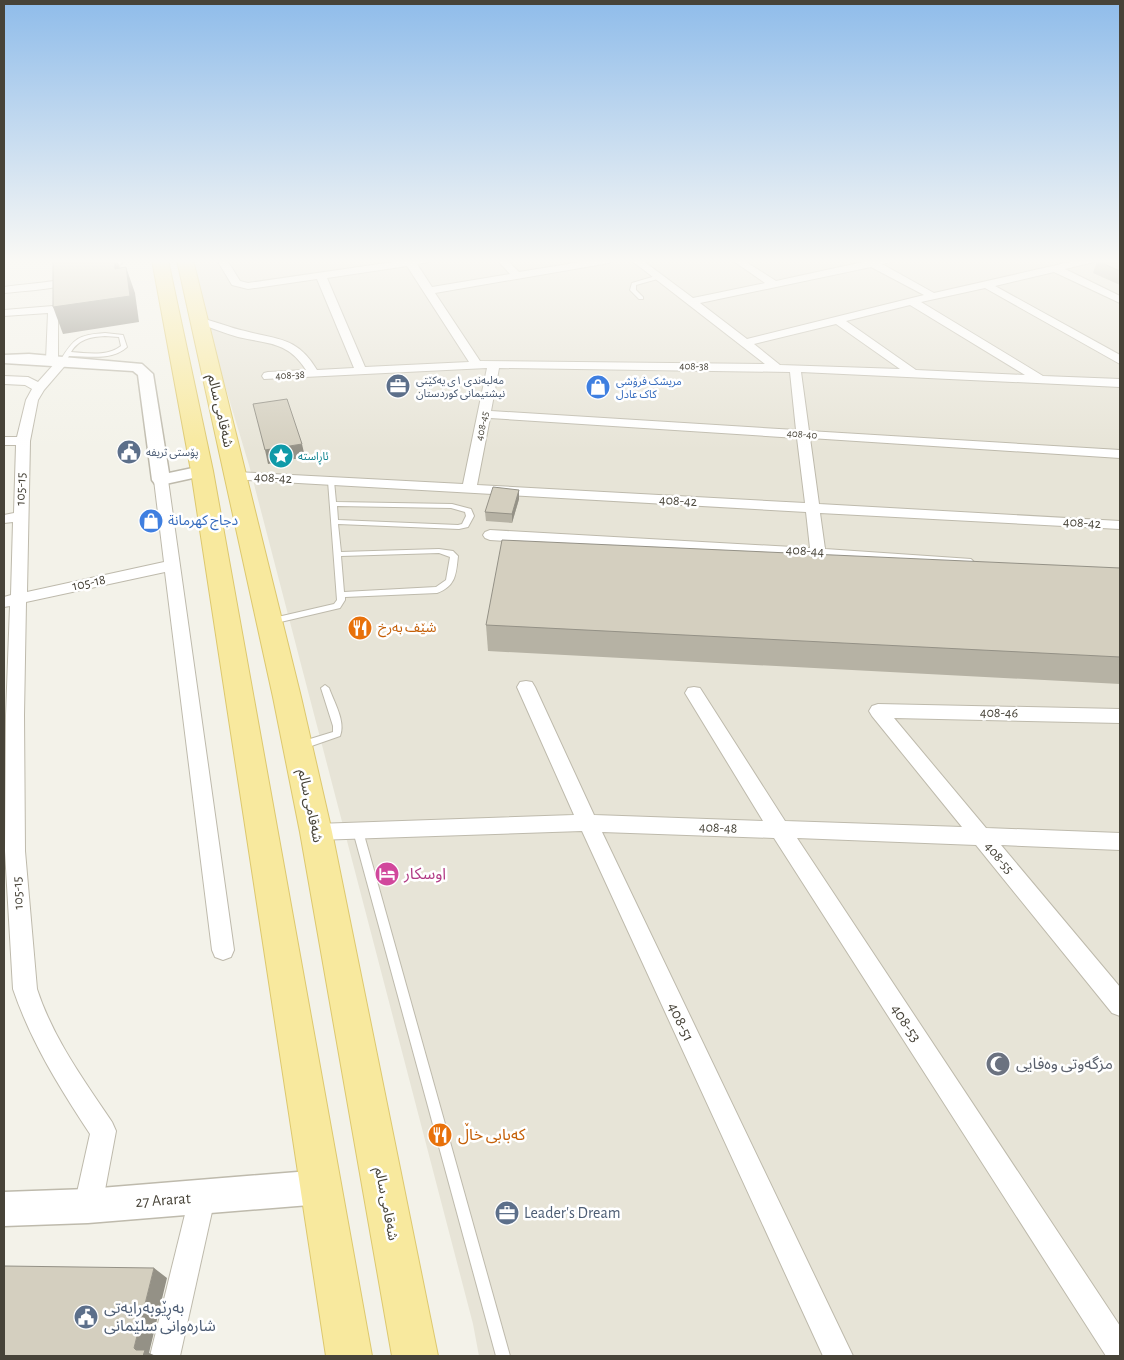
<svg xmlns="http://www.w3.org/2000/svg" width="1124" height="1360" viewBox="0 0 1124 1360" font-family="'Alegreya Sans','Noto Sans Arabic',sans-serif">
  <rect width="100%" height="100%" fill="#f3f2e9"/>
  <polygon fill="#e7e4d7" points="187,260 1120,260 1120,1356 479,1356 473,1324 249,465"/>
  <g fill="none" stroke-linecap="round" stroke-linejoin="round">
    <defs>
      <g id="service">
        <polygon points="659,275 661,276 661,278 636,285 636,290 643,297 643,299 639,299 630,290 632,283"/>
        <path d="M105,333L123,335L127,347C112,361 88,356 69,356L65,362L60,361C74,338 78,335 105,333ZM105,336L119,337L121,346C107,357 87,353 71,352C79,339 90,337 105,336Z"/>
        <path d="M331,479L334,481L336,502L452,504L471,509L474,516L468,527L459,529L338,524L341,552L439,549L453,551L458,556C456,574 456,586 437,593L345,597V600L340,608L272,624L269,623L268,621L269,619L334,604L337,600L328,481ZM337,506L451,508L465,512L466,516L462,524L458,525L338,520ZM439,553L450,557L446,580L436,587L344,592L341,556Z"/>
        <path d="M325,685L329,688C334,702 346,722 340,736L300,750L297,749L295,746L297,743L333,732V726L321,688Z"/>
        <polygon points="358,827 362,828 363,831 510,1356 496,1356 353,831 354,828"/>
      </g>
      <g id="minor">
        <path d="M114,260H125C103,286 36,290 4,293V287C37,282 88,282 114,260Z"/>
        <path d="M217,260H227L240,281L248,283L407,260H431L429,262L417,264L432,287L510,274L497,260H507L519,272L593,260H614L609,263L435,293L480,361L765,364L631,260H642L693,298L765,283L732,260H743L776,281L872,260H893L891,262L882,264L934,293L1079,260H1096L1094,262L1065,269L1120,296V303L1054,272L995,286L1120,355V364L985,288L921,302L1043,376L1120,379V387L801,372L809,431L1120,450V458L810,438L819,504L1120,521V529L820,513L825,549L971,559L974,562L971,565L966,567L490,540L485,538L483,535L485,532L490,530L810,548L806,512L230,479L228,476L235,472L463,484L487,368L264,379L262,376L264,373L268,372L306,370C288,341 267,344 238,337C224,333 210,327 196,323L194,321L196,319L200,318C215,321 230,328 245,331C279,340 297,337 317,370L354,368L317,279L248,289L232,285ZM407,266L469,362L365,367L327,278ZM871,267L924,295L747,339L700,303ZM910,305L1025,375L916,370L846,321ZM836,324L900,369L780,365L754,344ZM499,368L790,372L796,430L491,411ZM490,418L797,438L805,503L477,485Z"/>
        <path d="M53,306L58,309V360L63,357L69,361L44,390L38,400L30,441L27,592L164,562L154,480L161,476L166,477L168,480L234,950L231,957L223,960L215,957L212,950L165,572L26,602L24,715L25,851L37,989C53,1038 83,1079 112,1122L116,1131L102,1206L98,1216L88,1220L78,1216L74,1206L90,1134C59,1087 31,1042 13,989L5,851L6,715L10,606L4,607V597L11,595L13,522L4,523V515L14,513L16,445H4V437H17L26,400L32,389L25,385L4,384V376L28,377L38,382L55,363L48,362L46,360L48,313L4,316V310Z"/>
        <polygon points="526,681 532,682 535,687 594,815 763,821 685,693 688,688 694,687 700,688 785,821 962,827 872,716 869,711 872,706 878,704 1120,709 1120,723 894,718 986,828 1120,833 1120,850 1001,845 1120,987 1120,1016 1112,1013 976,845 797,838 1120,1326 1120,1356 1106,1356 774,838 602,832 853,1356 823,1356 582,831 316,840 309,838 306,832 309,826 316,824 574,815 517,687 520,682"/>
        <polygon points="202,1185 212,1188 215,1198 180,1356 150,1356 189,1198 192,1188"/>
      </g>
      <g id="tertiary">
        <polygon points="29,354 142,364 153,374 169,473 202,466 208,467 211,471 208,475 202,476 161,485 155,484 152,480 138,375 133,371 4,363 4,355"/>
        <polygon points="322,1170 334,1175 339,1187 334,1199 322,1204 88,1223 4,1226 4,1192 88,1189"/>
      </g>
      <g id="primary">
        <polygon points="152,260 168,260 213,471 372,1356 326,1356 191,471"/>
        <polygon points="177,260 193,260 301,697 332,832 438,1356 392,1356 300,832 273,697"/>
      </g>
    </defs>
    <use href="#service" stroke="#bebaac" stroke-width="2"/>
    <use href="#minor" stroke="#bebaac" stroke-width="2"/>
    <use href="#tertiary" stroke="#bebaac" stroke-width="3"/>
    <use href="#primary" stroke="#ddc86e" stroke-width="2"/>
    <use href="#service" fill="#fff" fill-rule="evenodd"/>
    <use href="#minor" fill="#fff" fill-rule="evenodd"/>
    <use href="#tertiary" fill="#fff" fill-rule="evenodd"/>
    <use href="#primary" fill="#f8e99e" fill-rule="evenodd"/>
  </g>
  <g fill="#b6b2a4">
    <polygon points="1120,260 1120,285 1093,273 1097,261"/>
    <polygon points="519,490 519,499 512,523 486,521 485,512"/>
    <polygon points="1120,568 1120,684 488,651 486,625"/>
  </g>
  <g fill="#949186">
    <polygon points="114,260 117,260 122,274 115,269"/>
    <polygon points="126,267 135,293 139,322 63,334 53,307"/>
    <polygon points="302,444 305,457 268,464 265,450"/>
    <polygon points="519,490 519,499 512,523 512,514"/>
    <polygon points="154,1268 167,1278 149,1353 156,1356 143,1356 134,1348"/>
  </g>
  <g fill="#d4cfbf" stroke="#949186">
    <polygon points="64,260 114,260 115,269 126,267 130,296 53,307 53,262"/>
    <polygon points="1102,260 1120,260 1120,271 1097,261"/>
    <polygon points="287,399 302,444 265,450 253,404"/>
    <polygon points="493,487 519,490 512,514 485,512"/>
    <polygon points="502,540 1120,568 1120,657 486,625"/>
    <polygon points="4,1266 154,1268 134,1348 136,1350 145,1350 143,1356 4,1356"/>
  </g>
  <linearGradient id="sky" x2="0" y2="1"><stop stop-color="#8fbcea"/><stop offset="0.58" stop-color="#faf9f5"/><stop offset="1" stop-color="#faf9f5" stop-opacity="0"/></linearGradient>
  <rect width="1124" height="450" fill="url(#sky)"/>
  <defs>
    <symbol id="office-disc" viewBox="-11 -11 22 22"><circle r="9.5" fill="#5c6f8a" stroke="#fff"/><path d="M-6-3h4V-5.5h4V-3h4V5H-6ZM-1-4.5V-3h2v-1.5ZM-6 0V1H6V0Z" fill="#fff"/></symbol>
    <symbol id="shop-disc" viewBox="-11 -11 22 22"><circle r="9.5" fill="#3f7fe0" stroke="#fff"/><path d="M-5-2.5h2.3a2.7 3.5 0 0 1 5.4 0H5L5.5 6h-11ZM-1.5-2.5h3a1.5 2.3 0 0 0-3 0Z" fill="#fff"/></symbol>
    <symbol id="civic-disc" viewBox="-11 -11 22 22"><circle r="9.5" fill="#5c6f8a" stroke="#fff"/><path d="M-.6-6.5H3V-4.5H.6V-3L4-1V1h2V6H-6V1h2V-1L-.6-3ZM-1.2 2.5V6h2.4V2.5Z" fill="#fff"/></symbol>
    <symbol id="sight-disc" viewBox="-11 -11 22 22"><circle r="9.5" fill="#0f9aa8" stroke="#fff"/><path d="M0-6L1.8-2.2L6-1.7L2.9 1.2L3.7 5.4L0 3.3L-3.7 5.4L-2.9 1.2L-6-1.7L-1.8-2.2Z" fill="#fff"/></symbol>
    <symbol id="restaurant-disc" viewBox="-11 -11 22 22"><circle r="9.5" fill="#e8710a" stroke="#fff"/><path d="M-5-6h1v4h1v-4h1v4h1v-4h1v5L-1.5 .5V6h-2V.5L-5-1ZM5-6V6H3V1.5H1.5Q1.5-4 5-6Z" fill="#fff"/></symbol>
    <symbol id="hotel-disc" viewBox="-11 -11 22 22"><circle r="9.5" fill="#d1479c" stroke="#fff"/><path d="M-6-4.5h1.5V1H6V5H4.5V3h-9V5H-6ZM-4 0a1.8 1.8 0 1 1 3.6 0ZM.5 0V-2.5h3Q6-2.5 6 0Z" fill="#fff"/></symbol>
    <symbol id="mosque-disc" viewBox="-11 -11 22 22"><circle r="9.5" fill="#6b7280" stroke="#fff"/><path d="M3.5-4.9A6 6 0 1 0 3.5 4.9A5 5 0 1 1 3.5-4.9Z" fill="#fff"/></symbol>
  </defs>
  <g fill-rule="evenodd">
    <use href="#office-disc" x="384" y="372" width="28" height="28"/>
    <use href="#shop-disc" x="584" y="373" width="28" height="28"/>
    <use href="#civic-disc" x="115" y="438" width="28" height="28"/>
    <use href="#sight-disc" x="267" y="442" width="28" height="28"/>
    <use href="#shop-disc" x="137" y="507" width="28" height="28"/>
    <use href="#restaurant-disc" x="346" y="614" width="28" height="28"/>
    <use href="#hotel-disc" x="373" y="860" width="28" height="28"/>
    <use href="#mosque-disc" x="984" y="1050" width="28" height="28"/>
    <use href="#restaurant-disc" x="426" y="1121" width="28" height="28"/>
    <use href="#office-disc" x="493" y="1199" width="28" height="28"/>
    <use href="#civic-disc" x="72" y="1303" width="28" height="28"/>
  </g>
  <g text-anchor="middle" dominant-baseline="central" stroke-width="5" stroke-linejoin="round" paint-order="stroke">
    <g font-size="11" fill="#474338" stroke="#fff">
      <text transform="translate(694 366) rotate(1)">408-38</text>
      <text transform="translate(290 375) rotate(-3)">408-38</text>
      <text transform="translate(482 426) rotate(-78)">408-45</text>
      <text transform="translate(802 434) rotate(4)">408-40</text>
    </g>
    <g font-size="11" fill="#4e5e75" stroke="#fff" text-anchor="start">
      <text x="416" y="380">مەلبەندی ١ی یەکێتی<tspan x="416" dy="13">نیشتیمانی کوردستان</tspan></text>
      <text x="146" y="452">پۆستی تریفە</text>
    </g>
    <g font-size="11" fill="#366cbe" stroke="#fff" text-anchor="start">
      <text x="616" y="381">مریشک فرۆشی<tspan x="616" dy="13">کاک عادل</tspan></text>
    </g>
    <g font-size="11" fill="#0d838f" stroke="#fff" text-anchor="start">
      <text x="298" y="456">ئاڕاستە</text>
    </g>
    <g font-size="14" fill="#474338" stroke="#fff">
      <text transform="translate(220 411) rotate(77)">شەقامی سالم</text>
      <text transform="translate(273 478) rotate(3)">408-42</text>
      <text transform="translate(21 489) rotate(-88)">105-15</text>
      <text transform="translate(678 501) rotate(3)">408-42</text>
      <text transform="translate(1082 523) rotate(3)">408-42</text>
      <text transform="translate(805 551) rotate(3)">408-44</text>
      <text transform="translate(89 583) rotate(-12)">105-18</text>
      <text transform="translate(999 713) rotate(1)">408-46</text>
      <text transform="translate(310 806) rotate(78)">شەقامی سالم</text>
      <text transform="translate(718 828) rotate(2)">408-48</text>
      <text transform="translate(999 858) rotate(50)">408-55</text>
      <text transform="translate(18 893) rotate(-93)">105-15</text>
      <text transform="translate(386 1204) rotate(79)">شەقامی سالم</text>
    </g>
    <g font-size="14" fill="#366cbe" stroke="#fff" text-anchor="start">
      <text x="168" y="521">دجاج كهرمانة</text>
    </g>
    <g font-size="14" fill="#c56008" stroke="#fff" text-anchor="start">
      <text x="378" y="628">شێف بەرخ</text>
    </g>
    <g font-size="16" fill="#b23c85" stroke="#fff" text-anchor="start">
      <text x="404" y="874">اوسكار</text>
    </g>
    <g font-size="16" fill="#474338" stroke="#fff">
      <text transform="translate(681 1022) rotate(65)">408-51</text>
      <text transform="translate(906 1023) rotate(57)">408-53</text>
      <text transform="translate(163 1200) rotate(-4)">27 Ararat</text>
    </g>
    <g font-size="16" fill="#5b616d" stroke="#fff" text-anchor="start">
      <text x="1016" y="1064">مزگەوتی وەفایی</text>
    </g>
    <g font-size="16" fill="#c56008" stroke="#fff" text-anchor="start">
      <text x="458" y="1135">کەبابی خاڵ</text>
    </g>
    <g font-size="16" fill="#4e5e75" stroke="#fff" text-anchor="start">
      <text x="524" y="1213">Leader's Dream</text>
      <text x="104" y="1308">بەڕێوبەرایەتی<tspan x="104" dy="18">شارەوانی سلێمانی</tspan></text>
    </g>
  </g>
  <rect width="1124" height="1360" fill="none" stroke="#474338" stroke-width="10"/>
</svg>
